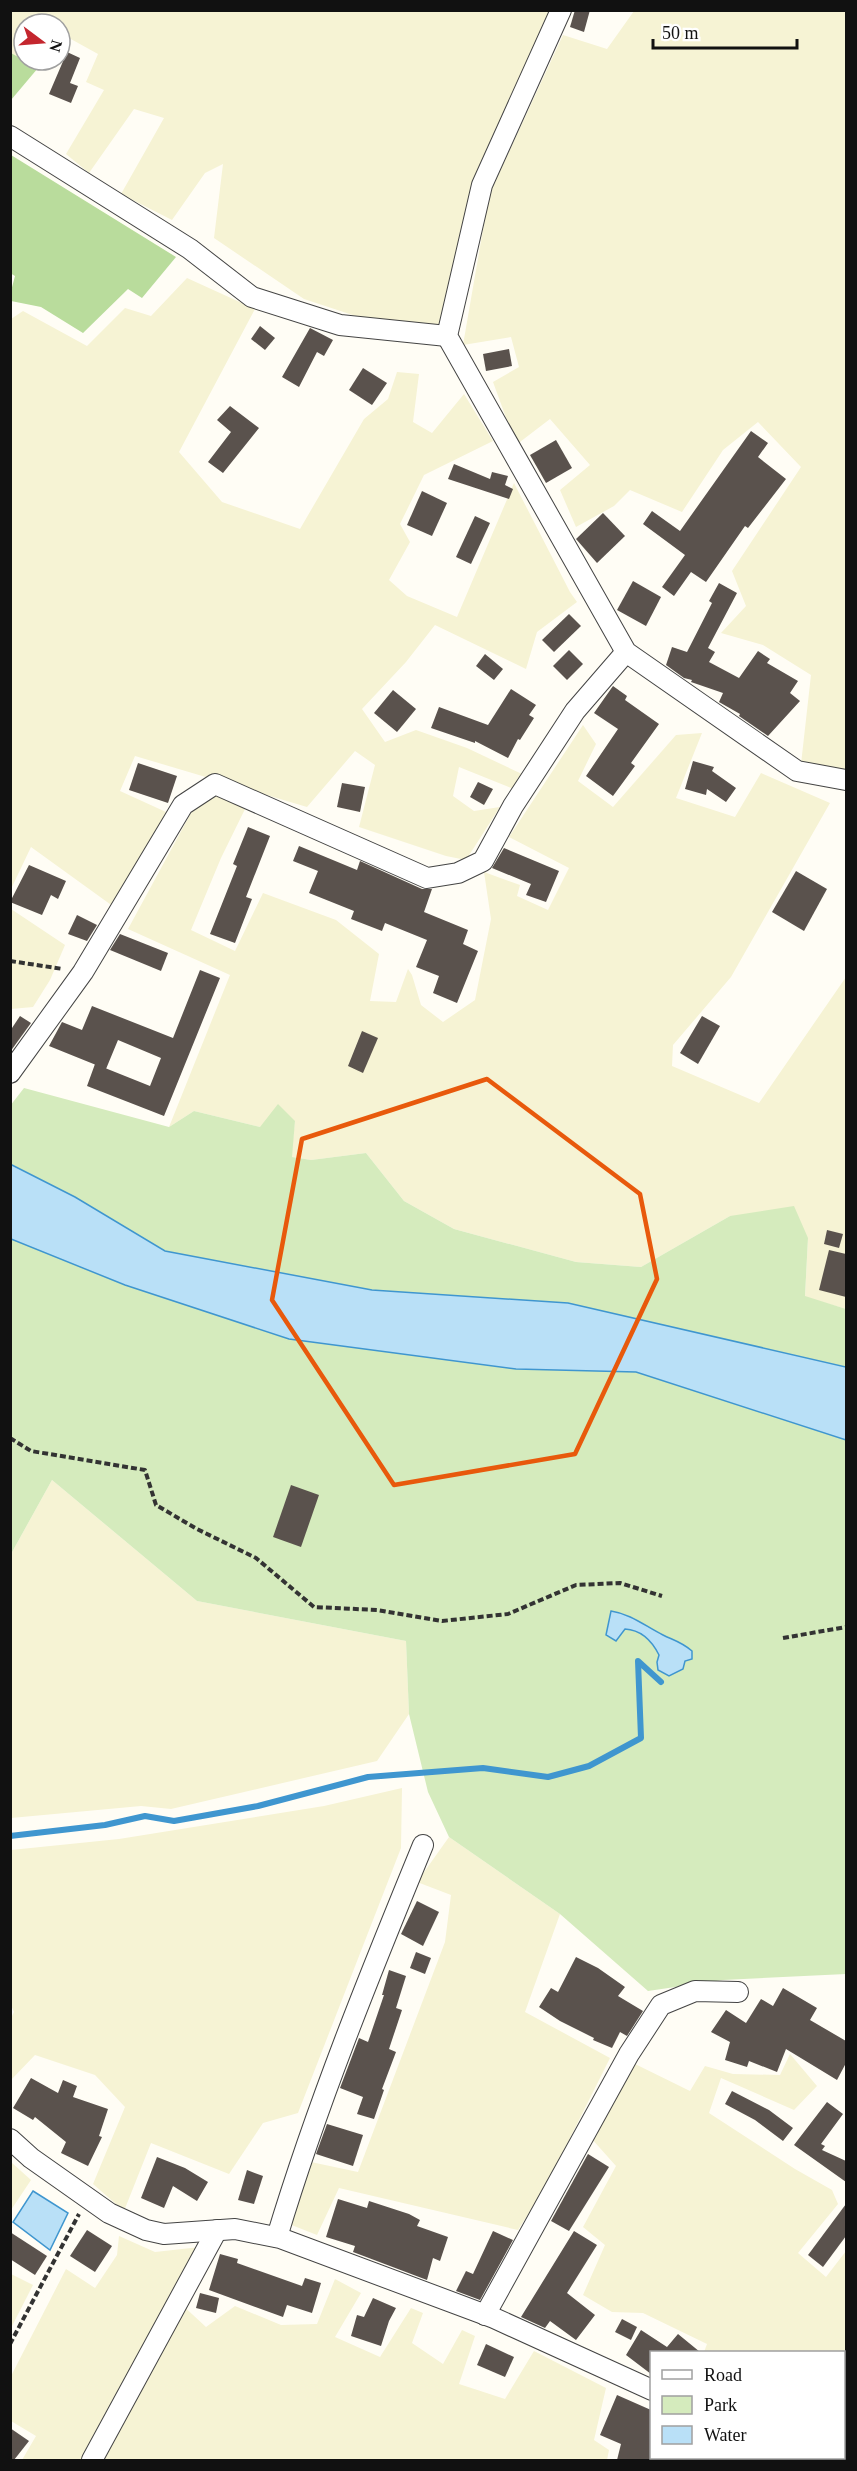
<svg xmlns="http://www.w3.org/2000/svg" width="857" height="2471" viewBox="0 0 857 2471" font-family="'Times New Roman',serif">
  <rect width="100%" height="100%" fill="#fffdf5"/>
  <g fill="#f6f3d4">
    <polygon points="669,10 846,11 846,772 801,764 811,675 763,645 721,633 746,606 732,571 801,467 758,422 723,450 682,512 630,490 614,506 576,527 560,490 590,465 550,419 516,445 493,382 519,367 511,337 463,345 489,195 563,35 607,49 634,11"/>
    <polygon points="11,11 552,11 444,324 389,327 304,299 214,238 223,164 205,173 172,220 121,194 164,118 134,109 89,173 66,154 104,90 86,82 98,54 69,38 60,47 60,24 24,24 24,60 46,60 38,68 11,53"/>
    <polygon points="187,278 255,309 179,452 222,502 300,529 364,419 388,399 397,372 419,374 413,422 432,433 464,394 493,441 424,475 400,524 410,542 389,580 407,596 457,617 514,483 570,592 577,602 537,632 526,669 435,625 406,662 362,709 385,742 416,730 467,748 522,774 516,790 459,767 453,796 474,811 500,807 466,860 446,856 359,827 375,765 355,751 307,807 135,756 120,791 166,812 114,907 31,847 11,889 11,319 23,311 87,346 125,308 151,316"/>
    <polygon points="583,725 596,744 578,781 613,807 676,735 702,733 676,798 735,817 761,773 830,803 731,977 673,1045 672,1066 759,1103 846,977 846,1309 805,1297 808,1238 730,1216 641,1267 576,1262 454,1229 404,1201 366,1153 311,1160 291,1157 295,1121 260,1127 194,1111 169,1127 230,975 128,929 198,800 214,793 247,805 221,858 191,930 235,951 263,893 336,920 379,954 370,1001 396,1002 408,969 412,975 421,1005 443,1022 475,1000 491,919 484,872 520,885 517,896 548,910 569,868 509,837"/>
    <polygon points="11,909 65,945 50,980 33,1007 11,1009"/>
    <polygon points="52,1480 197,1601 406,1641 409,1714 377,1761 171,1809 141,1806 11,1818 11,1554"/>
    <polygon points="402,1788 401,1848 298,2113 263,2123 229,2174 151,2143 124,2211 93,2184 125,2107 95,2075 35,2055 11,2080 10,2020 14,2012 10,2003 11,1850 119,1839 324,1806"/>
    <polygon points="449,1837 560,1914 525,2012 610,2058 546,2186 518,2230 339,2188 317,2235 289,2224 311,2162 358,2172 445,1942 451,1895 417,1882"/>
    <polygon points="790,2054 817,2086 794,2110 721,2078 709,2113 795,2169 832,2190 838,2204 798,2253 826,2277 846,2251 846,2398 844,2397 844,2352 704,2352 707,2344 643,2313 612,2312 583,2295 605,2245 583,2227 616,2166 591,2138 633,2063 690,2091 705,2066 733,2074 780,2075"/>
    <polygon points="11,2162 31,2180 11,2210"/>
    <polygon points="119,2236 155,2252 209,2246 179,2302 206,2327 235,2306 281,2325 317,2324 335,2279 361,2293 335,2337 380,2357 411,2308 423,2313 412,2343 443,2364 462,2330 475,2336 459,2384 505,2399 534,2351 606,2388 594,2440 609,2450 607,2460 22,2460 36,2436 11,2421 10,2378 66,2269 95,2288 117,2255"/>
    <polygon points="11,2274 33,2285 11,2328"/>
    <polygon points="680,2458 760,2458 766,2460 678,2460"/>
  </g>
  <g fill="#d5ebbd">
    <polygon points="24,1088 169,1127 194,1111 260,1127 278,1104 295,1121 292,1157 311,1160 366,1153 404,1201 454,1229 576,1262 641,1267 730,1216 794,1206 808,1238 805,1296 846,1309 846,1367 568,1303 372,1290 165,1251 75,1197 11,1164 10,1106"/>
    <polygon points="11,1239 125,1285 289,1339 516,1369 636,1372 846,1440 846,1974 723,1980 648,1991 560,1914 449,1837 428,1792 409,1714 406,1641 197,1601 52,1480 11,1554"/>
  </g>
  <g fill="#b9dc9c">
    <polygon points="11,53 38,68 11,100"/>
    <polygon points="10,155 11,155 176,257 142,298 128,289 83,333 41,307 11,301 11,291 15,276 10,273"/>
  </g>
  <g fill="#b9e0f7" stroke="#3f96cf" stroke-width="1.5">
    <polygon points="10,1164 75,1197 165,1251 372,1290 568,1303 846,1367 846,1440 636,1372 516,1369 289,1339 125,1285 11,1239"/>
    <path d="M611,1611C631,1614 645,1626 663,1635C673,1640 682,1642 692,1651V1659L685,1661L683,1669L669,1676L658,1670L657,1662L659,1655C652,1641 642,1630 625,1629L616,1641L606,1635Z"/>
    <polygon points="33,2191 68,2213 50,2250 13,2222"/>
  </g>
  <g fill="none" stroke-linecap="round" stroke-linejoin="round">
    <polyline stroke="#3f96cf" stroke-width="6" points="10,1836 105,1825 145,1816 174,1821 258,1806 368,1777 483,1768 548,1777 589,1766 641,1738 638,1661 661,1682"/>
  </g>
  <g fill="#5a524d">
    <polygon points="575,10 590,10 584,32 570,27"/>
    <polygon points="67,52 80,58 70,83 78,86 71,103 49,94"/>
    <polygon points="260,326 275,338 265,350 251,339"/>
    <polygon points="310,328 333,340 324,356 317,352 299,387 282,377"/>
    <polygon points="509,349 512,366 486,371 483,354"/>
    <polygon points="363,368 387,383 372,405 349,390"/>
    <polygon points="230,406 259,428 223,473 208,462 231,432 217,420"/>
    <polygon points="751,431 768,443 758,457 786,479 748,528 745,526 706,582 691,572 674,596 662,587 685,555 643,524 652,511 680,531"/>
    <polygon points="556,440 572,468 546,483 530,455"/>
    <polygon points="454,464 490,479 492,472 508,476 505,485 513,489 509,499 448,479"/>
    <polygon points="422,491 447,503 432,536 407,525"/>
    <polygon points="603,513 625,536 597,563 576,539"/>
    <polygon points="475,516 490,523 471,564 456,557"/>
    <polygon points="633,581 661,597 646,626 617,610"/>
    <polygon points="719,583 737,593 708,648 715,652 709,662 739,678 758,651 770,659 767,663 798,681 790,693 800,701 768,736 739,716 740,714 719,702 723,693 691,682 692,680 684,678 666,665 672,647 687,652 712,603 709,601"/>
    <polygon points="569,614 581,626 554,652 542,640"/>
    <polygon points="569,650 583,664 567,680 553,666"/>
    <polygon points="485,654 503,669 494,680 476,666"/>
    <polygon points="613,686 627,696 625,700 659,724 631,763 635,766 613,796 586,776 618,729 594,713"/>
    <polygon points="511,689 536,705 529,715 534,718 520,740 518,739 508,758 475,741 475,743 431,728 439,707 488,725"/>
    <polygon points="393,690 416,709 397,732 374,713"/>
    <polygon points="693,761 714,767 712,771 736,788 726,802 707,789 706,795 685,789"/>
    <polygon points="138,763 177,776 168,803 129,790"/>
    <polygon points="478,782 493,789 484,805 470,797"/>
    <polygon points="342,783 365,787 360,812 337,807"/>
    <polygon points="248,827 270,836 246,897 252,899 235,943 210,934 237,866 233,864"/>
    <polygon points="299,846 357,870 360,861 422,889 432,889 424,912 468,930 463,944 478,951 457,1003 433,993 439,976 416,967 427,940 385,923 382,931 351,919 354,911 309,893 318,871 293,861"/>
    <polygon points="504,848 559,871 546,902 526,895 531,884 492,868"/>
    <polygon points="29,865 66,881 58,899 51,895 42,915 10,902"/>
    <polygon points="796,871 827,889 804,931 772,912"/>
    <polygon points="77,915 97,925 87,941 68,934"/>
    <polygon points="120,934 168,953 161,971 110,950"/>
    <polygon points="200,970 220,978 164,1116 87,1086 95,1064 150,1086 161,1058 118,1040 106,1069 49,1046 62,1022 82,1030 92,1006 173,1038"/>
    <polygon points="20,1016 31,1023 10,1052 10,1031"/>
    <polygon points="702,1016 720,1026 698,1064 680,1053"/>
    <polygon points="362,1031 378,1038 363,1073 348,1066"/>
    <polygon points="827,1230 843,1234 839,1248 824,1244"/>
    <polygon points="829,1250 846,1254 846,1297 819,1290"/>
    <polygon points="291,1485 319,1495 301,1547 273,1537"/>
    <polygon points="417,1901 439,1912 423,1946 401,1934"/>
    <polygon points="416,1952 431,1958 425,1974 410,1968"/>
    <polygon points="576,1957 598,1968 625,1987 618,1996 643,2011 627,2036 620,2032 612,2048 593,2040 594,2038 560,2021 539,2007 551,1988 558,1992"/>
    <polygon points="389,1970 406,1976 396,2008 402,2010 389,2049 396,2052 382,2089 384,2090 374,2119 357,2114 363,2097 340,2088 359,2038 368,2042 384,1995 382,1995"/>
    <polygon points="783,1988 817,2008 810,2020 846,2041 846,2063 837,2080 786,2049 777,2072 749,2061 747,2067 725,2060 730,2042 711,2032 726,2010 746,2023 761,1999 773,2006"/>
    <polygon points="31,2078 58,2093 63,2080 77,2086 73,2097 108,2109 99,2136 102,2137 88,2166 61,2153 66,2142 35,2117 33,2120 13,2108"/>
    <polygon points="732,2091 769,2110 793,2128 783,2141 755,2120 725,2104"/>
    <polygon points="827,2102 843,2114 821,2144 825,2146 822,2150 846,2161 846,2182 794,2145"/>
    <polygon points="327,2124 363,2135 353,2166 316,2154"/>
    <polygon points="588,2154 609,2167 569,2231 551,2221"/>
    <polygon points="157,2157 185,2168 208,2182 197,2201 173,2186 164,2208 141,2198"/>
    <polygon points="247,2170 263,2176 254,2204 238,2200"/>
    <polygon points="338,2199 367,2208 369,2201 409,2214 420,2220 417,2226 448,2237 440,2261 433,2258 427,2280 353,2252 355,2246 326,2237"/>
    <polygon points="846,2204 846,2236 823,2267 808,2255"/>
    <polygon points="87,2230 112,2246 95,2272 70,2256"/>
    <polygon points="493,2231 513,2240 480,2300 456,2291 466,2271 473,2274"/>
    <polygon points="574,2231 597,2245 567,2293 595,2315 576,2340 550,2321 545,2328 521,2317"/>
    <polygon points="10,2232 47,2256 35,2275 10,2259"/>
    <polygon points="220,2254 238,2259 237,2263 302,2286 305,2278 321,2283 312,2313 287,2305 283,2317 209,2290"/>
    <polygon points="200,2293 219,2298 216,2313 196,2308"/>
    <polygon points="373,2298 396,2308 389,2321 381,2346 351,2336 357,2315 364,2317"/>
    <polygon points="622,2319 637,2327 631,2340 615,2332"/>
    <polygon points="641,2330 667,2347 678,2334 700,2352 651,2352 651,2374 626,2355"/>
    <polygon points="486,2344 514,2357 505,2377 477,2365"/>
    <polygon points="617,2395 651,2410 651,2460 617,2460 621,2444 600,2435"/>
    <polygon points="10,2428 29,2441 14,2460 10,2460"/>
  </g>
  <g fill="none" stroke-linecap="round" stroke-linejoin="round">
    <defs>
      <g id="street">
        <polyline points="561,10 482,185 447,336 626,652 797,771 846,780"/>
        <polyline points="10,136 190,249 252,297 340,325 447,336"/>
        <polyline points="10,1073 83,972 183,805 215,784 427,878 458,873 483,861 513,806 575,711 626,652"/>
        <polyline points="10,2139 31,2158 109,2213 146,2230 164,2234 235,2229 280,2238 494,2318 652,2390"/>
        <path d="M277,2237C317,2104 370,1974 423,1845"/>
        <polyline points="485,2315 629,2054 661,2005 695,1991 738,1992"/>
        <polyline points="816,2458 824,2460"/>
        <polyline points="92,2460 217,2230"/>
        <polyline points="663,2460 664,2458"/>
      </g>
    </defs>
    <use href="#street" stroke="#444" stroke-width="22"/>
    <g stroke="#333" stroke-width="4" stroke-dasharray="6 3" stroke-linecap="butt">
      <polyline points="10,961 63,969"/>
      <polyline points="10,1438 31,1451 145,1470 156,1505 197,1529 256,1558 314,1607 377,1610 442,1621 508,1614 576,1585 620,1583 662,1596"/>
      <polyline points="783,1638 846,1627"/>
      <polyline points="10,2344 79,2214"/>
    </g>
    <use href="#street" stroke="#fff" stroke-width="20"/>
  </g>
  <path fill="none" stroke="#e8590c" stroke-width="4.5" stroke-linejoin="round" d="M487,1079L640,1194L657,1279L575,1454L394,1485L272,1300L302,1139Z"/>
  <rect width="857" height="2471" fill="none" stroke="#111111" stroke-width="24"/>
  <rect x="650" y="2351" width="195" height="108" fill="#ffffff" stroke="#a0a0a0" stroke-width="1.5"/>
  <rect x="662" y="2370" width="30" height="9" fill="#ffffff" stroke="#a0a0a0" stroke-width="1.5"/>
  <text x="704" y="2381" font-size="18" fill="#111111">Road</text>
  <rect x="662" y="2396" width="30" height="18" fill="#d5ebbd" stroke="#a0a0a0" stroke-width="1.5"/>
  <text x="704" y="2411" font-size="18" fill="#111111">Park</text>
  <rect x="662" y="2426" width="30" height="18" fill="#b9e0f7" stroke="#a0a0a0" stroke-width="1.5"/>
  <text x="704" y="2441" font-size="18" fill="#111111">Water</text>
  <g transform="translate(42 42) rotate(106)"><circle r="28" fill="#ffffff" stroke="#a0a0a0" stroke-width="1.5"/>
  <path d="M0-4.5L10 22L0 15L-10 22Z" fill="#c4262e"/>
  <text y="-9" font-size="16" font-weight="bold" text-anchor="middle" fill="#111111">N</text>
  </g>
  <path d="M653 39v9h144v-9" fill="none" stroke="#111111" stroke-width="3"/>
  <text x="662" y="39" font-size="18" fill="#111111" stroke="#ffffff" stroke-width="4.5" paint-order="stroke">50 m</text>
</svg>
